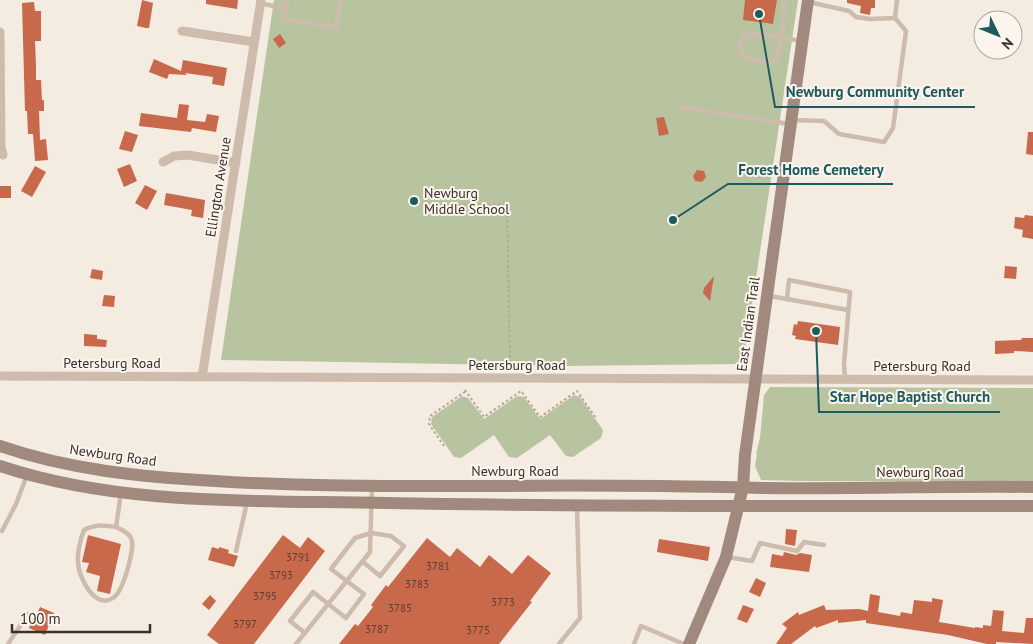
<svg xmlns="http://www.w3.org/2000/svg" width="1033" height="644" viewBox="0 0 1033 644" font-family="'PT Sans',sans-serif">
  <rect width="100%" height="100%" fill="#f4ebe1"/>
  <g fill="#b8c4a0">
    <polygon points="274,0 798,0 743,364 562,366 221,360"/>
    <polygon points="770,387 1033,388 1033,482 799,481 761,480 755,466 757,454 756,454 760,438 764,395"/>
    <polygon points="574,395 580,397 603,430 601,438 573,457 566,456 550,435 517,458 509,457 494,435 461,458 454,457 431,424 432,417 462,396 468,398 484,419 517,396 524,397 540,419"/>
  </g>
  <g fill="#c8694b">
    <polygon points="142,0 153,3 149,28 146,28 137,26"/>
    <polygon points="206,0 238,0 237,9 206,4"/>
    <polygon points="745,0 777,0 773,24 743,20"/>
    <polygon points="847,0 875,0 875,8 871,8 870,15 860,13 861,6 847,3"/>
    <polygon points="34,2 35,11 41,11 41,41 35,41 36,66 36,80 41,80 42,100 44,100 44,111 39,111 40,140 46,139 48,160 35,161 33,134 28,134 27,111 25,111 22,3"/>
    <polygon points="280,34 286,43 279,48 273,39"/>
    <polygon points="154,59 181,71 183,60 227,68 224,86 212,84 213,77 185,73 187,75 169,74 167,79 149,72"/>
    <polygon points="179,104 189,105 187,120 205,122 207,114 219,116 216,132 192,128 191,132 139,126 141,113 177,118"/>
    <polygon points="664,117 669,134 659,136 656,118"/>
    <polygon points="125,131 138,135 132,152 119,149"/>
    <polygon points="1028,132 1033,132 1033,155 1026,154"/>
    <polygon points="130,164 137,181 124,187 117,169"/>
    <polygon points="35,166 46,172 32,197 21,191"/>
    <polygon points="697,170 704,171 706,177 702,182 695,181 693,176"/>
    <polygon points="145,185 157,191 147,210 135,203"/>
    <rect x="0" y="186" width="11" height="12"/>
    <polygon points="166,193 205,200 203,218 191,216 192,210 164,205"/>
    <polygon points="1025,215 1033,216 1033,239 1022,237 1023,230 1014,228 1015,217 1024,218"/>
    <polygon points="1005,266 1017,267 1016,279 1004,278"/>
    <polygon points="92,269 103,271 102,280 90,278"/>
    <polygon points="714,276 710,301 703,293 704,288"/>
    <polygon points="104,295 115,296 114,307 102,306"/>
    <polygon points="798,321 840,327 838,345 795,339 796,336 792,335 794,324 797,325"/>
    <polygon points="84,334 97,335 97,339 107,340 106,347 84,346"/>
    <polygon points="1022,338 1033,338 1033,352 1014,351 1014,353 995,354 995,341 1021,340"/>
    <polygon points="786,529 797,530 795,546 785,544"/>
    <polygon points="88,535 121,544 110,594 97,591 100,576 86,572 89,563 82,562"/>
    <polygon points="283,535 300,548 308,537 325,551 254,644 219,644 207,635"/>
    <polygon points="427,538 450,557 457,548 480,567 489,555 512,574 528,555 551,573 530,601 532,602 499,644 339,644 355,624 358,626 373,607 371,605 386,585 388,587"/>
    <polygon points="659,539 710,547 708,561 657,552"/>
    <polygon points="212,547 219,549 219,547 229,550 228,553 238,556 234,567 208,560"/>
    <polygon points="784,552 796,555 800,553 812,555 809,572 770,567 772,554 783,556"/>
    <polygon points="756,578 766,583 760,597 749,592"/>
    <polygon points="870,594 880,596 878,612 900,616 901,612 912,614 914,600 932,602 932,598 943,600 939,622 975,628 975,627 983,628 983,625 991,626 993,610 1004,611 1002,631 1024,633 1026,618 1033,618 1033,644 996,642 996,644 987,644 948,635 866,623 866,620 838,623 838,620 816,628 815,626 791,644 776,644 787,628 782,624 798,612 799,615 824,605 826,610 859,609 868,611"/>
    <polygon points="210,595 216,601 209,610 202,604"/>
    <polygon points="743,605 754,609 747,623 737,619"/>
    <polygon points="40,607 54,613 45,635 29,628 34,615 36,616"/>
  </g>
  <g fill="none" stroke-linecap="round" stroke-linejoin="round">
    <g stroke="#b9a596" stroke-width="2" stroke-dasharray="2.5 2.5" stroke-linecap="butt">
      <polyline points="458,205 507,204 510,363"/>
      <polyline points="465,390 484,417 521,391 540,417 577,391 596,418"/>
      <polyline points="444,446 429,424 430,416 466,391"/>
    </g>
    <g stroke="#cdbbac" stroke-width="4.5">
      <polyline points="287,0 284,19 336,28 341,0"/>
      <path d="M784,0L783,27L780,37L749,34C740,37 736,50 745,56C751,61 769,63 776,60L778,56L780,37L800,41"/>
      <polyline points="260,3 282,8 286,4 284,0"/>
      <polyline points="895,18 897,0"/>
      <polyline points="680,107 789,124"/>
      <polyline points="792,120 824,121 839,134 884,142 893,128 906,31 895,18 870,19 856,17 849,11 809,2"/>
      <polyline points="769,296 787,299"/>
      <polyline points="845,379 844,364 850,292 789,280 787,299 848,310"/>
      <path d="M116,527C122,530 128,532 131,538C136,547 123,592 113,598C95,610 79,578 78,563C77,551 80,541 84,530C96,524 103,525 116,527L121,493"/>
      <polyline points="2,531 16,504 27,475"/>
      <polyline points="236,551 247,502"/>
      <polyline points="727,557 752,561 760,543 797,551 804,542 824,545"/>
      <polyline points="305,633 290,621 313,592 346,618 364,594 331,569 355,538 371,533 391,536 404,546 380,576 363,562"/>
      <polyline points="8,644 28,614"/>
      <polyline points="296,644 370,552 372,486"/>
      <polyline points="559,644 580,618 577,507"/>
      <polyline points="634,644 641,626 684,644"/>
    </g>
    <g stroke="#cdbbac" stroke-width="9">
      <polyline points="182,31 254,42"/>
      <polyline points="0,32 1,148 3,155"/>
      <polyline points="163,162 174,156 188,155 236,163"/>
      <polyline points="0,376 1033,380"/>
      <polyline points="202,377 261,0"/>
    </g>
    <g stroke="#a18a7d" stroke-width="12">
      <path d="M0,446C69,470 142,477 215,481C311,487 406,486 502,486C589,485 675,486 762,488C852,489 943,486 1033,487"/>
      <path d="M0,466C123,507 259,500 387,503C603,507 818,506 1033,506"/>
      <polyline points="689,644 726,557 743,487 745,455 808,0"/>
    </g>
  </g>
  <circle fill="#1f5a5e" stroke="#fbf5ee" stroke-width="2" cx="414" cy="201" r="5"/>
  <g text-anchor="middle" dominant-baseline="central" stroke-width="4" stroke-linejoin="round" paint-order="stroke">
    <g font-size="11" fill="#5e3e33">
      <text x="298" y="557">3791</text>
      <text x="438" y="566">3781</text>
      <text x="281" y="575">3793</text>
      <text x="417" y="584">3783</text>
      <text x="265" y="596">3795</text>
      <text x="503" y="602">3773</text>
      <text x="400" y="608">3785</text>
      <text x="245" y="624">3797</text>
      <text x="377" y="629">3787</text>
      <text x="478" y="630">3775</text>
    </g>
    <g font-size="14" fill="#3b302b" stroke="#fbf5ee">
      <text transform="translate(218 187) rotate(-81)">Ellington Avenue</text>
      <text transform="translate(748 324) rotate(-82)">East Indian Trail</text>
      <text x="112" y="363">Petersburg Road</text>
      <text x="517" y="365">Petersburg Road</text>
      <text x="922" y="366">Petersburg Road</text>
      <text transform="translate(113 455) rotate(8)">Newburg Road</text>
      <text x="515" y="471">Newburg Road</text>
      <text x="920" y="472">Newburg Road</text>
    </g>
    <g font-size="14" fill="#3b302b" stroke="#fbf5ee" text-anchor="start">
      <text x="424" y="193">Newburg<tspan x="424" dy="16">Middle School</tspan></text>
    </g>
  </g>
  <path fill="none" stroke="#1f5a5e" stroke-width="2" d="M759 14L775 107H975M673 220L728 184H893M816 331L819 412H1000"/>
  <g fill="#1f5a5e" stroke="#fbf5ee" stroke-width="2">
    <circle cx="759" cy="14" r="5"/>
    <circle cx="673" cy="220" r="5"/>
    <circle cx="816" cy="331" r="5"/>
  </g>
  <g font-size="15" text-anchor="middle" font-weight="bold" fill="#1f5a5e" stroke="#fbf5ee" stroke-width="4" stroke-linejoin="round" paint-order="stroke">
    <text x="875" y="97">Newburg Community Center</text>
    <text x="811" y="175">Forest Home Cemetery</text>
    <text x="910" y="402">Star Hope Baptist Church</text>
  </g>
  <g transform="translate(998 35) rotate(133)"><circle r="24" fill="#fbf5ee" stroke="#aea6a0"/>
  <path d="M0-4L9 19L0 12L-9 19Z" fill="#1f5a5e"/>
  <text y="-8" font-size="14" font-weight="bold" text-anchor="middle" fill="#3b302b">N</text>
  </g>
  <path d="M12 624v8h138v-8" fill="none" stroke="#3b302b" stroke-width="2.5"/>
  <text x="20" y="624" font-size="15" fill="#3b302b" stroke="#fbf5ee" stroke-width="4" paint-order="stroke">100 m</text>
</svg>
